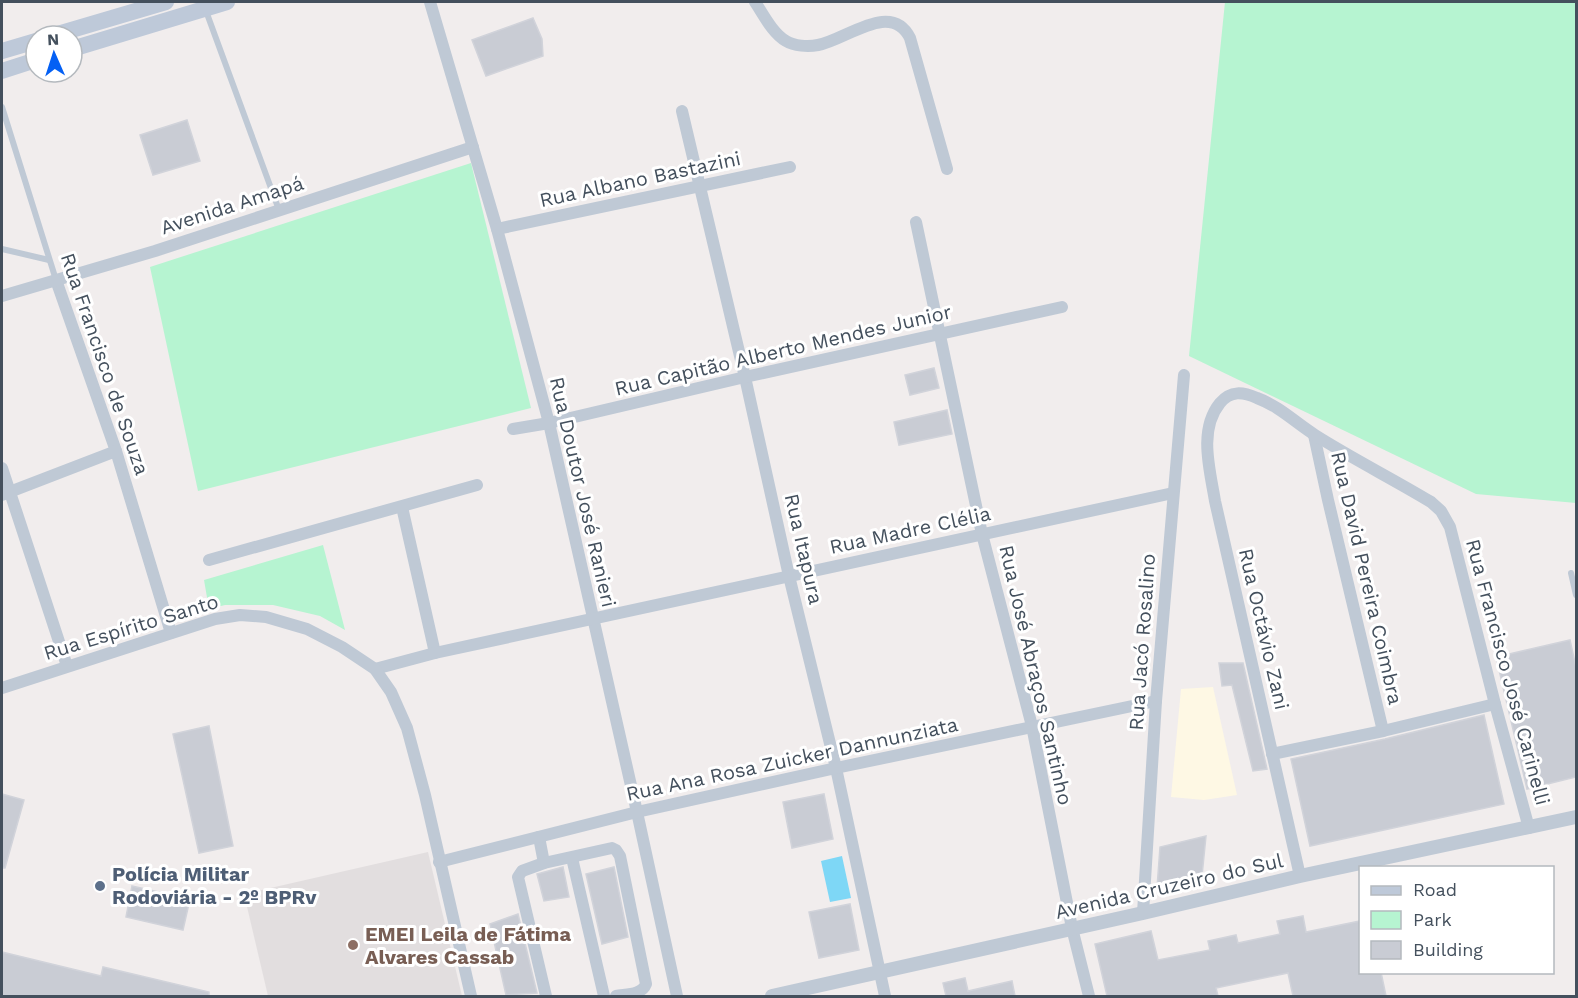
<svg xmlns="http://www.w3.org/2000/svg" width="1578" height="998" viewBox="0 0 1578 998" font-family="'Work Sans',sans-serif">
  <rect width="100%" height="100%" fill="#f1eded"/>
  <polygon fill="#fef8e4" points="1213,687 1237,795 1204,800 1171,797 1181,689"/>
  <polygon fill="#e2dedf" points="428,852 462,996 268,996 244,894"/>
  <g fill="#b6f4d1">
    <polygon points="1225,2 1576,2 1576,503 1476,494 1189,356"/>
    <polygon points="471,163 531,408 198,491 150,267"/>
    <polygon points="323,545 345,630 320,616 273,605 225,605 209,609 204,580"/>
  </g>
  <polygon fill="#7ed7f6" points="842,856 851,898 830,902 821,861"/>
  <g fill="#c9ccd4" stroke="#d1d3da" stroke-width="1.5">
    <polygon points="533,18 542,39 543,56 486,76 472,40"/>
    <polygon points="187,120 200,161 153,175 140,135"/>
    <polygon points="934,368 939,388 910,395 905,375"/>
    <polygon points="947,410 952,434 899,445 894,422"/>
    <polygon points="1570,640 1576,667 1576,777 1527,789 1496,657"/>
    <polygon points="1219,663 1243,663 1267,769 1253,771 1232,685 1222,686"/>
    <polygon points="1484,715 1504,804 1310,846 1291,759 1385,739"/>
    <polygon points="209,726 233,846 199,853 173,734"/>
    <polygon points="2,794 24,800 5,868 2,868"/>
    <polygon points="824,794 833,839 792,848 783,802"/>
    <polygon points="1206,836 1202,876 1157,888 1160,847"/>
    <polygon points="563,867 569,897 544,901 537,874"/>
    <polygon points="614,867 628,937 602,944 586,874"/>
    <polygon points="132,886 190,899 183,930 126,917"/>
    <polygon points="850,904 859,950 819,958 809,912"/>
    <polygon points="518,914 537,993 506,995 490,924"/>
    <polygon points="1303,916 1306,932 1360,921 1360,972 1381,972 1386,996 1293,996 1288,973 1216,988 1218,996 1107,996 1095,944 1151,931 1158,960 1210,950 1208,941 1236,935 1238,943 1280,934 1277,921"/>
    <polygon points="2,952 101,976 103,967 209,992 209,996 2,996"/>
    <polygon points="965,978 968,991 1012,981 1015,996 946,996 943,983"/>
  </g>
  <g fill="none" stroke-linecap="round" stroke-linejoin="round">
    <g stroke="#bfc9d5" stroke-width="6">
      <polyline points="206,11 279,210"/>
      <polyline points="2,107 56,280"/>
      <polyline points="2,249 49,260"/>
      <polyline points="1571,573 1576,595"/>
    </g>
    <g stroke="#bfc9d5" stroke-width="12">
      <polyline points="430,2 497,229 549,423 637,812 677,996"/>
      <path d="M755,2C763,14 773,34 786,41C794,46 808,47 818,45C846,40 891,0 910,38L947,169"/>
      <polyline points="682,111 745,377 789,576 836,768 885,996"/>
      <polyline points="916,222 982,534 1032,726 1072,928 1089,996"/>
      <polyline points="497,229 790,167"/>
      <polyline points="56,280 116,451 171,633"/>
      <polyline points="2,296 155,251 473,147"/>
      <polyline points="513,429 549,423 745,377 1062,307"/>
      <polyline points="1314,435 1328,500 1383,731"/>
      <polyline points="2,468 67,666"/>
      <polyline points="2,495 116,451"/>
      <polyline points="402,507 435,653"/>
      <polyline points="209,560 477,485"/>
      <polyline points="375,669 435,653 1173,493"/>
      <polyline points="2,688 215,619 240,615 266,617 307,629 342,647 375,669 391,692 407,728 425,795 471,996"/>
      <polyline points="1272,754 1383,731 1495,704"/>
      <polyline points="539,837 544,863"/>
      <polyline points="572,858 604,996"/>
      <polyline points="439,862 637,812 836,768 1156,701"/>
      <path d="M1300,876L1215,501C1210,470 1198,430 1220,403C1231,390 1243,392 1257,398C1279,406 1296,423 1315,435C1353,459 1393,479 1431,502L1441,511L1450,527L1495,704L1529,828"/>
      <polyline points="1143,913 1156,701 1184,375"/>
      <path d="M546,996L518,877L522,871L544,863L612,848L616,850L620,856L646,984C642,995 626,994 616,996"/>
    </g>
    <polyline stroke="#bfc9d5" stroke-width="14" points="772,996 1143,913 1300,876 1576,817"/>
    <g stroke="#bec9d9" stroke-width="16">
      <polyline points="51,36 166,2"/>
      <polyline points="72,49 227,2"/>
      <polyline points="2,51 36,41"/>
      <polyline points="2,71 36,60"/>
    </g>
  </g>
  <circle fill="#5c6f8a" stroke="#fff" stroke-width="2" cx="100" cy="886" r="6"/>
  <circle fill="#8d6e63" stroke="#fff" stroke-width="2" cx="353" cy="945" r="6"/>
  <g text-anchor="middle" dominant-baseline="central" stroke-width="6" stroke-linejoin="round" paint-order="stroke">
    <g font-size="20" fill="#44505d" stroke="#fff">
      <text transform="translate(640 179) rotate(-12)">Rua Albano Bastazini</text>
      <text transform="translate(232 205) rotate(-18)">Avenida Amapá</text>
      <text transform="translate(783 350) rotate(-13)">Rua Capitão Alberto Mendes Junior</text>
      <text transform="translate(105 364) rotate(71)">Rua Francisco de Souza</text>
      <text transform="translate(583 492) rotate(77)">Rua Doutor José Ranieri</text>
      <text transform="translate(910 530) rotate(-12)">Rua Madre Clélia</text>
      <text transform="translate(804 549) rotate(77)">Rua Itapura</text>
      <text transform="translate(1367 578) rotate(77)">Rua David Pereira Coimbra</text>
      <text transform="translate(131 627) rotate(-17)">Rua Espírito Santo</text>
      <text transform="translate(1264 629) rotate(77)">Rua Octávio Zani</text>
      <text transform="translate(1142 642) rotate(-86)">Rua Jacó Rosalino</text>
      <text transform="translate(1508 672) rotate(75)">Rua Francisco José Carinelli</text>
      <text transform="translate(1036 675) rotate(77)">Rua José Abraços Santinho</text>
      <text transform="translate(792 759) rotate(-12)">Rua Ana Rosa Zuicker Dannunziata</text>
      <text transform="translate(1169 886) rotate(-13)">Avenida Cruzeiro do Sul</text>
    </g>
    <g font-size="20" font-weight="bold" fill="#4e5e75" stroke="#fff" text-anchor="start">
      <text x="112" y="874">Polícia Militar<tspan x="112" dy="23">Rodoviária - 2º BPRv</tspan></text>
    </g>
    <g font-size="20" font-weight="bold" fill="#785e54" stroke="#fff" text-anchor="start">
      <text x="365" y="934">EMEI Leila de Fátima<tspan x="365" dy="23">Alvares Cassab</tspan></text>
    </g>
  </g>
  <rect width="1578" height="998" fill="none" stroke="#44505d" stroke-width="6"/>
  <rect x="1359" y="866" width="195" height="108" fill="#ffffff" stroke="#b4b9be" stroke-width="1.5"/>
  <rect x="1371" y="886" width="30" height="9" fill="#bec9d9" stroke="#b4b9be" stroke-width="1.5"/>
  <text x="1413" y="896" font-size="18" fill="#44505d">Road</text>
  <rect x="1371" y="911" width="30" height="18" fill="#b6f4d1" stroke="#b4b9be" stroke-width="1.5"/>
  <text x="1413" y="926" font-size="18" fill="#44505d">Park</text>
  <rect x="1371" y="941" width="30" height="18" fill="#c9ccd4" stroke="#b4b9be" stroke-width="1.5"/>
  <text x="1413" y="956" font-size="18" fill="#44505d">Building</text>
  <g transform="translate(54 54) rotate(357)"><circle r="28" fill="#ffffff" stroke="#b4b9be" stroke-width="1.5"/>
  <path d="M0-4.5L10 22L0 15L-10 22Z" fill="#0460f4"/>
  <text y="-9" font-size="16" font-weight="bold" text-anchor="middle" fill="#44505d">N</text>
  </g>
</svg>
